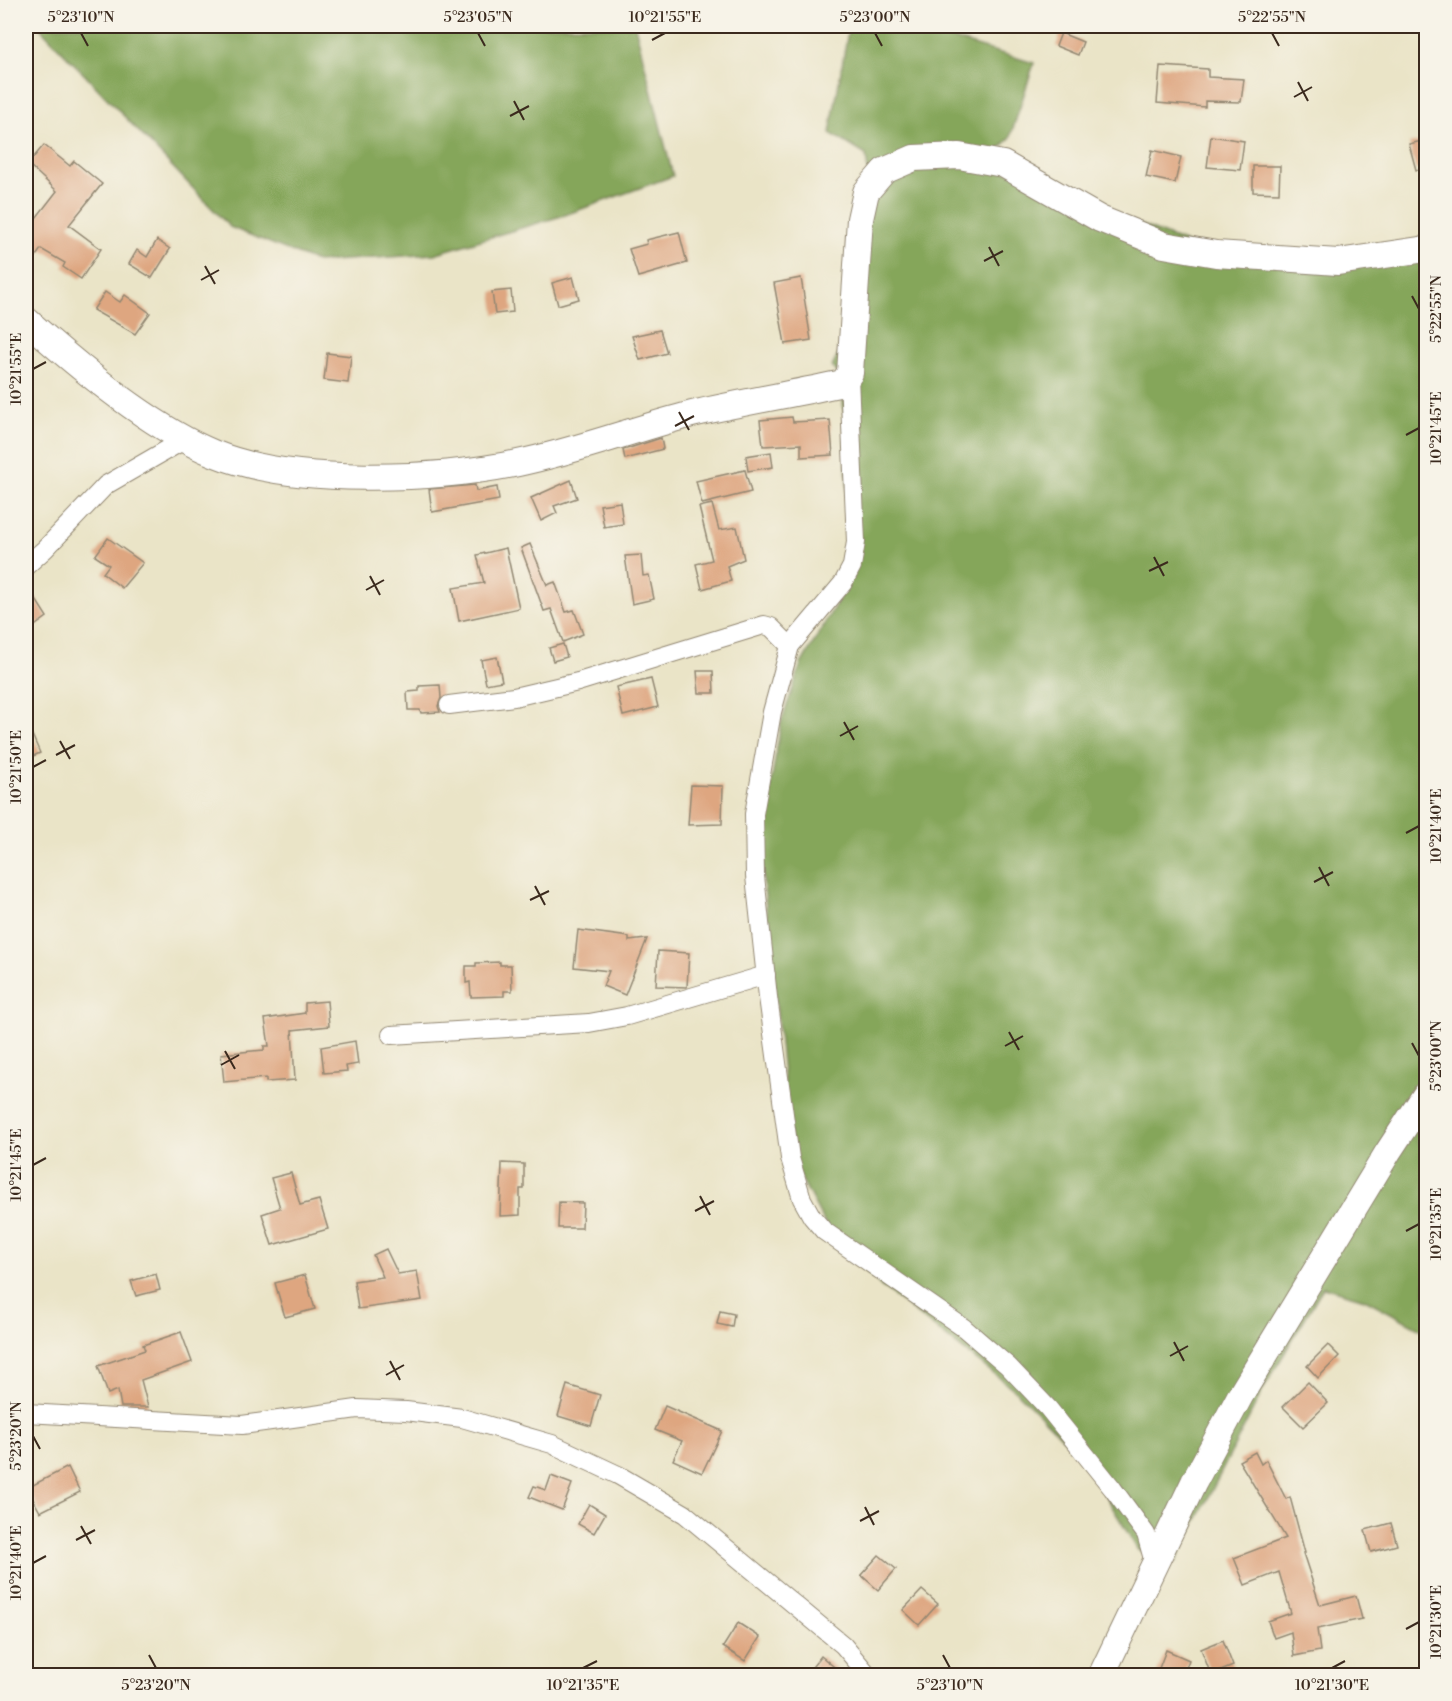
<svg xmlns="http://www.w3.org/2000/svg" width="1452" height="1701" viewBox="0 0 1452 1701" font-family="'Libre Bodoni',serif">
  <rect width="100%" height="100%" fill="#f7f3e8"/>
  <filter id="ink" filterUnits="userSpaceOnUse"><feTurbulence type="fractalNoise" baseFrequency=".0167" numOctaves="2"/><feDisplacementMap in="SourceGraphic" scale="12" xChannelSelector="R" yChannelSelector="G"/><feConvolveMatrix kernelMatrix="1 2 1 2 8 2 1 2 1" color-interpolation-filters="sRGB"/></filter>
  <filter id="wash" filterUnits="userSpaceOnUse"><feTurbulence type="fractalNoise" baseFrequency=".008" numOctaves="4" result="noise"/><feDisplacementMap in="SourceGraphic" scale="24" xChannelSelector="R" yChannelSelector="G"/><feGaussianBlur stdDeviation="1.35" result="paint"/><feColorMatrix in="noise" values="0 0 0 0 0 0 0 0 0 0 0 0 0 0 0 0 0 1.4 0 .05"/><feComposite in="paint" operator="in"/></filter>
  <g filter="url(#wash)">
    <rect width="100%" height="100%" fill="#eae4c7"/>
    <g fill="#85a65a" stroke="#60683c" stroke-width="1.5">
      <polygon points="38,26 635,26 673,176 565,215 434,254 317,262 230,227"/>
      <polygon points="849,26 909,26 1034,63 1010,138 986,163 1221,257 1426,248 1426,1125 1417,1141 1426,1151 1426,1332 1365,1299 1323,1287 1264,1388 1176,1561 1138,1550 1083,1458 1015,1390 882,1287 832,1237 792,1161 763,877 765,822 781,723 801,664 847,585 850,544 842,377 832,367 839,353 869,180 866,155 830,133"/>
    </g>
    <g id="blocks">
      <g fill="#dea680">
        <polygon points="1061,33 1083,42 1078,55 1056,46"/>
        <polygon points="1160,66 1208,69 1208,77 1244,79 1241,102 1205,101 1205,107 1157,103"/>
        <polygon points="1211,136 1244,141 1240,170 1207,167"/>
        <polygon points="1426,140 1426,168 1416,170 1409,144"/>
        <polygon points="44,145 70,166 74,161 102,184 69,225 101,249 81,279 63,267 65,263 41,249 34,259 26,253 26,217 33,222 57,191 28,164"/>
        <polygon points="1152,150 1181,157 1175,183 1146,177"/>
        <polygon points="1253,166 1280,166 1279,193 1253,192"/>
        <polygon points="679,232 687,263 638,277 629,249 647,244 646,240"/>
        <polygon points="157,240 170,249 152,278 129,264 137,250 147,257"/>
        <polygon points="573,277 579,299 558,305 552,283"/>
        <polygon points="801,278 811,340 785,344 774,283"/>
        <polygon points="511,290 513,312 495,314 492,292"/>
        <polygon points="105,292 120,302 125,295 150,313 135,334 93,310"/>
        <polygon points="660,330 667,353 640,360 632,336"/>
        <polygon points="327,353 351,356 348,383 324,380"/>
        <polygon points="792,417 793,422 830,420 833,455 801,457 801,444 763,446 760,420"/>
        <polygon points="661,438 663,449 625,459 623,450"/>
        <polygon points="771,452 773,467 748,471 746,456"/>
        <polygon points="745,470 751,492 702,504 696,481"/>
        <polygon points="571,480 577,498 554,506 557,513 541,521 531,498"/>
        <polygon points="475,485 476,491 497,487 499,500 432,512 429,489"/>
        <polygon points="620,502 623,524 604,527 600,505"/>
        <polygon points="712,504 719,530 737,527 744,559 727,566 731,581 702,589 696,564 712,560 699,507"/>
        <polygon points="108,538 143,563 122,588 103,573 109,565 95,556"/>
        <polygon points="530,544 547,585 555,582 566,612 574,610 583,634 563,642 551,609 544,611 521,548"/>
        <polygon points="506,548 519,608 459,621 453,588 484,583 477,555"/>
        <polygon points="641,555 643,576 649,575 654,599 632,604 625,556"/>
        <polygon points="26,584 47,617 26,632"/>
        <polygon points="563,644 567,657 553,661 549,648"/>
        <polygon points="497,657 502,681 486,684 481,660"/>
        <polygon points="697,671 713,671 714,693 699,693"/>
        <polygon points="651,679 658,707 623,716 616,687"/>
        <polygon points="440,685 441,698 438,706 440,712 421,713 420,710 408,710 407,692 419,691 419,686"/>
        <polygon points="26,721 40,753 26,759"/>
        <polygon points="691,785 723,786 722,824 688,825"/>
        <polygon points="578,930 629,937 629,941 647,939 625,995 603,986 609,971 574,967"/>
        <polygon points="658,951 689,953 687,987 656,986"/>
        <polygon points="500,962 500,965 511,965 512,991 504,991 504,996 471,997 470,982 466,983 466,966 476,966 476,963"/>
        <polygon points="327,1001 329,1026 292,1030 295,1080 266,1082 266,1078 224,1082 221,1054 264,1050 264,1046 269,1046 265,1019 305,1013 305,1003"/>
        <polygon points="355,1041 358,1064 346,1066 347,1071 324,1073 321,1047"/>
        <polygon points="502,1163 524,1164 524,1189 520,1189 520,1215 500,1216"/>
        <polygon points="291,1173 300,1205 319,1200 328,1229 272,1245 262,1214 280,1208 271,1178"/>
        <polygon points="559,1202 583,1203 582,1228 558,1228"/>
        <polygon points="386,1249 398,1274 417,1271 422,1300 358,1309 354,1281 383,1277 373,1255"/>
        <polygon points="156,1274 160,1290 136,1296 131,1281"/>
        <polygon points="305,1275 315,1309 285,1317 275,1283"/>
        <polygon points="720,1311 734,1314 732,1327 717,1324"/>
        <polygon points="181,1332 192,1362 141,1380 148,1407 121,1407 118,1390 108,1394 98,1366 145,1350 143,1345"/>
        <polygon points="1328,1345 1339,1356 1318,1378 1307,1366"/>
        <polygon points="1308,1382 1328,1403 1303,1427 1283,1407"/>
        <polygon points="567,1385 600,1395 591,1426 558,1416"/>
        <polygon points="665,1406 722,1431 702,1473 673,1460 682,1441 655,1430"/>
        <polygon points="1255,1452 1261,1464 1266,1460 1286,1499 1290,1497 1305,1553 1303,1553 1320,1605 1356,1596 1362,1619 1317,1629 1320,1651 1294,1656 1291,1632 1274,1638 1268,1621 1291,1613 1279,1572 1245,1585 1234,1558 1286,1538 1239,1461"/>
        <polygon points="68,1467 80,1492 40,1512 27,1488"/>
        <polygon points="551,1476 572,1484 562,1510 529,1497 534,1486 546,1490"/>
        <polygon points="589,1504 605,1514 594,1533 578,1524"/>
        <polygon points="1391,1523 1397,1545 1371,1552 1365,1530"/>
        <polygon points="879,1555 896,1569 878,1590 861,1575"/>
        <polygon points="922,1590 938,1604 919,1625 903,1610"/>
        <polygon points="738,1623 760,1637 745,1661 723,1647"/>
        <polygon points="1223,1640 1233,1666 1211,1675 1201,1649"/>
        <polygon points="1166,1650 1189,1660 1183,1676 1156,1676"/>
        <polygon points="821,1656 845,1676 805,1676"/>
      </g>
    </g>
  </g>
  <g filter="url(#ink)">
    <use href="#blocks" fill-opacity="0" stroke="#928772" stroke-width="1.5"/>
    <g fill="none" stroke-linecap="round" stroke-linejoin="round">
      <defs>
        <g id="street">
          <polyline points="849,377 856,542 852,566 843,583 790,646 772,712 754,814 755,876 768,997 790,1158 802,1199 812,1217 824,1231 964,1328 1008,1366 1048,1408 1113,1489 1146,1534 1155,1566"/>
          <polyline points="26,566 45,549 106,485 184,440"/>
          <polyline points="449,705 514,697 578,682 764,625 771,627 790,646"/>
          <polyline points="391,1035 589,1023 627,1016 766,975"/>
          <polyline points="26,1413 242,1425 357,1409 406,1411 462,1418 552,1444 618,1475 685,1514 843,1645 869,1676"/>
        </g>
        <g id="secondary">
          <path d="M26,320C75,364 152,428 213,453C293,486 434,480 518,463C577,451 634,429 692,414C742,402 793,394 843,383L850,373L860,219L866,192L884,171L914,158L959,156L1003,164L1100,219L1164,245L1216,254L1338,262L1426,249"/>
          <polyline points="1101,1676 1194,1482 1240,1396 1388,1152 1426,1094"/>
        </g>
      </defs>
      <use href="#street" stroke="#928772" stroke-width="20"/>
      <use href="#secondary" stroke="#928772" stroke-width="28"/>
      <use href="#street" stroke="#fff" stroke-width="18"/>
      <use href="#secondary" stroke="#fff" stroke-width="26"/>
    </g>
  </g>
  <path fill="none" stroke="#3b2a1e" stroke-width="2" d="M81,33L88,46M478,33L485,46M875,33L882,46M1272,33L1279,46M652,40L665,33M1298,82L1308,101M1294,97L1312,87M514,101L524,120M510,116L529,106M989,247L999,266M984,261L1003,251M205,266L215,284M201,280L219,270M1412,296L1419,309M33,369L46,362M679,412L689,430M675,426L694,416M1406,435L1419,428M1154,557L1164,576M1149,571L1168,562M370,576L380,595M366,590L384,580M844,722L854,740M840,736L858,726M60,741L70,759M56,755L75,745M33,767L46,760M1406,833L1419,826M1319,867L1329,886M1314,882L1333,872M535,886L545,905M530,900L549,891M1009,1032L1019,1050M1412,1043L1419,1056M1005,1046L1023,1036M225,1051L235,1069M221,1065L239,1055M33,1165L46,1158M700,1196L710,1215M695,1211L714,1201M1406,1231L1419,1224M1174,1342L1184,1361M1170,1356L1188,1346M390,1361L400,1380M386,1375L404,1365M33,1436L40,1449M865,1507L874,1525M860,1521L879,1511M81,1526L91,1544M76,1540L95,1530M33,1563L46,1556M1406,1629L1419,1622M149,1655L156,1668M943,1655L950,1668M583,1668L597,1661M1332,1668L1345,1661"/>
  <rect width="1452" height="1701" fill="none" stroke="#f7f3e8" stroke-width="66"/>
  <rect x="33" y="33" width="1386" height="1635" fill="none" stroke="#3b2a1e" stroke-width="2"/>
  <g font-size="15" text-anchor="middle" fill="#3b2a1e">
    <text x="81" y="22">5°23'10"N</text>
    <text x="478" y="22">5°23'05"N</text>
    <text x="665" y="22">10°21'55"E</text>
    <text x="875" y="22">5°23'00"N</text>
    <text x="1272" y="22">5°22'55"N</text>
    <text transform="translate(1436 309) rotate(-90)" y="5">5°22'55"N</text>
    <text transform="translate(16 369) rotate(-90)" y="5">10°21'55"E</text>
    <text transform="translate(1436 428) rotate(-90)" y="5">10°21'45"E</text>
    <text transform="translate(16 767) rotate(-90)" y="5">10°21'50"E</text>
    <text transform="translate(1436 826) rotate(-90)" y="5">10°21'40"E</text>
    <text transform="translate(1436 1056) rotate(-90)" y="5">5°23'00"N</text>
    <text transform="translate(16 1165) rotate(-90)" y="5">10°21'45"E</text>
    <text transform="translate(1436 1224) rotate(-90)" y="5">10°21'35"E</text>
    <text transform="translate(16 1436) rotate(-90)" y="5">5°23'20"N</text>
    <text transform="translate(16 1563) rotate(-90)" y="5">10°21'40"E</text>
    <text transform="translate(1436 1622) rotate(-90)" y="5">10°21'30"E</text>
    <text x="156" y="1690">5°23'20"N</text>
    <text x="583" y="1690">10°21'35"E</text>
    <text x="950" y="1690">5°23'10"N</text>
    <text x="1332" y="1690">10°21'30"E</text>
  </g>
</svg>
